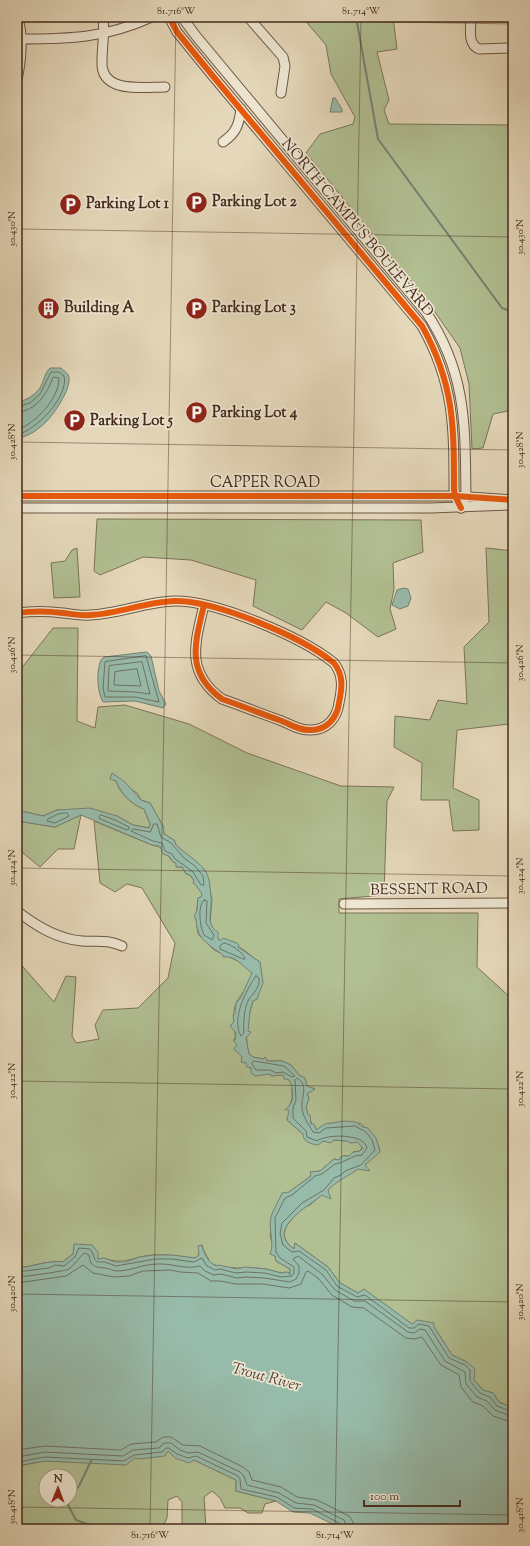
<svg xmlns="http://www.w3.org/2000/svg" width="530" height="1546" viewBox="0 0 530 1546" font-family="'Sorts Mill Goudy',serif">
  <rect width="100%" height="100%" fill="#e5d8ba"/>
  <filter id="stains"><feTurbulence type="fractalNoise" baseFrequency=".005" numOctaves="4"/><feColorMatrix values="0 0 0 0 .2 0 0 0 0 .09 0 0 0 0 .02 0 0 0 .5 -.17"/></filter>
  <radialGradient id="worn" r=".72"><stop offset=".6" stop-color="#630" stop-opacity="0"/><stop offset="1" stop-color="#630" stop-opacity=".3"/></radialGradient>
  <g fill="#b1bf92" stroke="#7b7458" fill-rule="evenodd">
    <polygon points="302,17 393,17 397,49 377,52 389,100 384,110 389,124 513,125 513,410 493,414 483,448 472,449 469,384 460,348 428,302 306,153 320,134 353,124 355,117 331,74 326,45"/>
    <polygon points="97,519 421,520 423,552 393,563 394,589 390,609 396,629 378,637 346,613 326,602 302,630 253,606 256,580 191,560 143,557 100,575 94,571"/>
    <polygon points="77,548 80,597 54,598 51,563 65,561 72,550"/>
    <polygon points="486,548 513,551 513,683 509,724 457,730 453,788 479,800 479,830 453,831 449,800 421,800 422,763 394,747 395,716 430,720 438,700 467,704 464,647 489,622"/>
    <path d="M53,628H78L77,721L95,728L98,707L125,705L189,724L247,753L341,786L394,787L387,801L384,895L339,899V913H478L477,967L513,1000V1408L499,1402L493,1393L483,1390L474,1380L467,1362L452,1355L434,1327L412,1324L364,1290L358,1293L340,1283L328,1267L295,1243L294,1249C279,1238 283,1228 295,1216C300,1211 303,1207 310,1205L337,1181L365,1165L380,1151L376,1138L360,1123L316,1130L315,1126L311,1124L310,1116H308L306,1107L309,1098L307,1094L315,1089L307,1086L305,1078L299,1075L291,1065L282,1061H267L265,1057L263,1059L253,1057L249,1054C244,1038 248,1017 253,1001L257,999C260,987 262,975 260,962C254,959 251,955 245,951C238,946 231,942 223,939L220,941L210,923L212,898L198,863L187,855L176,845L174,840L164,834L163,826L150,803L141,800L137,793L116,781C120,794 132,805 144,809L150,824L149,828L133,825L117,816L57,810L43,816L17,810V674Z"/>
    <polygon points="81,815 74,849 58,849 40,867 17,848 17,821 55,827"/>
    <path d="M94,821L152,845C164,847 166,854 173,862L176,863L177,867H182L186,874L190,875L203,894L201,897L198,898L196,918L198,934L214,950L242,963L252,973C251,984 241,994 236,1003C231,1014 236,1029 235,1040H233L236,1042C241,1060 249,1074 270,1074L271,1076L283,1075L292,1083V1099L289,1107L290,1114L287,1120L303,1134L323,1141L333,1140L348,1141L351,1143L357,1142L363,1146L360,1151L353,1152L349,1156H342L339,1160L334,1159L320,1171L311,1172V1176L289,1192L270,1234L276,1261L290,1269V1275L285,1272C279,1274 272,1270 266,1269C248,1266 226,1271 210,1263C208,1256 203,1252 202,1245L199,1255L195,1258C181,1257 168,1254 154,1255C133,1256 125,1266 104,1258L101,1259L73,1254L63,1262C49,1260 32,1267 17,1268V960L54,1002L66,976L76,977L72,1036L76,1043L99,1039L95,1025L103,1010L138,1008L168,978L175,943L142,888L127,884L115,892L100,883Z"/>
    <path d="M168,1451L194,1460L236,1480V1491L276,1501L265,1504L262,1513H248L240,1508H225L220,1498L212,1491L204,1497L206,1529H182V1502L177,1496L168,1500L167,1518L162,1529H17V1466L45,1461L101,1463L135,1458ZM46,1476H70V1500H46Z"/>
  </g>
  <g fill="#97bbaa" stroke="#768172">
    <polygon points="333,98 335,98 342,109 342,112 330,112"/>
    <path d="M50,368H61C64,371 68,373 69,377C71,391 50,421 39,428C33,433 25,437 17,439V404C26,399 33,397 40,388C44,381 44,374 50,368Z"/>
    <polygon points="403,588 408,589 411,598 408,606 400,609 392,605 397,590"/>
    <path d="M147,652L151,656L159,691L166,704L163,708L135,701L103,702C97,692 96,671 101,660L104,657Z"/>
    <path d="M112,773L125,782L141,800L150,803L163,826L164,834L174,840L176,845C184,853 203,864 207,874C210,880 210,889 211,896C213,907 204,925 218,932V938L220,941L223,938L237,943L239,945L238,947L260,962L263,983L257,999L253,1001L250,1011L248,1031L251,1032L246,1038L249,1054L253,1057L263,1059L265,1057L267,1061H282L291,1065L299,1075L305,1078L307,1086L315,1089L307,1094L309,1098L306,1107L308,1115H310L311,1124H314L316,1130L325,1124L344,1121L356,1122L363,1127L368,1128L376,1138L380,1152L365,1165L370,1171L358,1169C347,1177 338,1180 328,1190L331,1199L322,1195C308,1207 265,1229 294,1249L295,1243L328,1267L340,1283L358,1293L364,1289L412,1324L417,1320L434,1323V1327L452,1355L467,1362L475,1369L474,1380L483,1390L493,1393L499,1402L513,1408V1529H343L310,1513L293,1512L276,1501L236,1491V1480L194,1460L189,1463L175,1458L168,1451L165,1456L140,1459L135,1458L126,1465L45,1461L17,1466V1268C32,1267 48,1260 63,1262L73,1254L74,1244L92,1245L98,1252V1259L104,1258L115,1262H126L139,1257L154,1255H173L195,1258L199,1255L198,1246L202,1245C203,1253 209,1263 216,1266L218,1265L237,1269L245,1267L266,1269L281,1273L288,1272L290,1275V1269L276,1261L275,1256L270,1254C275,1243 268,1230 271,1217C273,1209 279,1201 282,1193L289,1192L311,1176L310,1172L320,1171L334,1159L339,1160L342,1156H349L353,1152L360,1151L363,1148L357,1142L351,1143L347,1141L334,1140L331,1143L323,1141L318,1145C311,1144 303,1142 303,1134L287,1120L289,1110H285C286,1108 288,1108 289,1106C295,1100 293,1084 288,1079H284L283,1075L271,1076L270,1074L255,1076L251,1073V1068L247,1067L246,1063L241,1062L242,1057L234,1049L237,1045L233,1040H235L236,1033L230,1026L234,1022L233,1015L235,1014L236,1003L240,999L252,973C243,967 236,955 223,957V955C207,943 197,940 196,918L194,917L197,910L198,898L201,897L202,894L195,884L193,883L194,880L190,875L186,874L182,867H176V863L173,862L169,856L163,854L160,846L152,845L81,815L55,827L17,821V810L43,816L57,810L90,808L117,816L133,825L149,828L150,824L144,809C132,805 121,794 116,781L110,779Z"/>
  </g>
  <g fill="none" stroke-linecap="round" stroke-linejoin="round">
    <g stroke="#6e7264" stroke-width="1">
      <path d="M17,407L30,403L40,394L51,372H59L64,376C69,397 36,430 17,435"/>
      <path d="M17,412C36,411 47,394 53,377L59,378C59,399 36,423 17,430"/>
      <polygon points="146,656 159,702 135,697 105,697 103,688 105,662"/>
      <polygon points="142,662 150,694 135,692 108,691 109,666"/>
      <polygon points="137,669 141,686 114,685 115,672"/>
      <polygon points="67,813 69,816 55,823 47,821 48,819 58,814"/>
      <polygon points="101,815 115,820 129,827 129,829 127,830 100,819 99,817"/>
      <polygon points="154,824 157,824 161,837 171,843 184,858 195,866 203,876 204,885 201,885 193,872 174,858 172,854 165,851 162,843 153,841 131,831 133,829 150,832"/>
      <path d="M204,900L207,901L206,923L214,935L212,940L204,935C200,927 197,906 204,900Z"/>
      <path d="M224,943C231,944 244,953 245,959H243L220,949V946Z"/>
      <path d="M256,976L259,978C260,987 254,993 249,999C244,1007 243,1025 244,1033L241,1036C231,1019 246,990 256,976Z"/>
      <polygon points="254,1061 284,1066 295,1076 292,1077 283,1072 276,1073 270,1070 256,1070 252,1064"/>
      <path d="M17,1272L49,1268L55,1265L64,1266L75,1257L79,1248L90,1249C94,1253 93,1259 97,1262H105L116,1266L155,1259H172L194,1262L202,1258L207,1266L215,1270L220,1269L236,1273L246,1272L265,1273L281,1277L292,1276L294,1273V1267L280,1258L276,1252L275,1218L285,1198L292,1195L315,1176L322,1174L335,1164L340,1163L355,1156L362,1155L367,1148C364,1133 326,1134 317,1141L307,1137L306,1131L293,1118V1108L296,1100L295,1080L297,1078C309,1085 301,1097 302,1107C302,1116 309,1125 313,1132L319,1133L326,1128L355,1126L366,1132L372,1140L375,1150L361,1165L345,1171L341,1175L334,1178L324,1190L302,1203L282,1223L280,1234L283,1245L292,1252L299,1251L326,1270L337,1286L357,1297L365,1295L409,1328H414L419,1324L429,1326L449,1358L465,1365L470,1370V1381L480,1393L490,1397L497,1406L513,1412"/>
      <path d="M17,1277C23,1277 66,1271 69,1269C75,1264 79,1258 84,1253L89,1255C90,1267 95,1267 105,1268C109,1268 112,1271 117,1271C131,1271 143,1264 157,1264C171,1263 186,1270 200,1266L205,1271L214,1275L221,1274L237,1278L246,1277L264,1278L290,1282L296,1279L299,1273V1266L293,1259L298,1256L322,1274L335,1290L354,1301H365L408,1332L414,1333L420,1329L425,1330L445,1361L465,1372L466,1384L477,1397L487,1401L495,1410L513,1417"/>
      <polyline points="17,1283 66,1276 83,1265 93,1273 114,1277 129,1276 143,1271 170,1270 180,1272 198,1273 211,1281 221,1281 235,1284 263,1284 289,1288 301,1284 306,1272 308,1271 318,1278 332,1295 352,1307 364,1308 406,1338 414,1339 422,1337 441,1365 459,1375 461,1387 473,1402 483,1406 493,1416 513,1423"/>
      <polyline points="17,1450 45,1446 121,1450 131,1444 156,1442 163,1437 171,1437 183,1445 200,1446 243,1467 249,1472 252,1480 281,1487 297,1497 317,1500 349,1516 353,1522 354,1529"/>
      <polyline points="17,1457 45,1452 123,1456 133,1450 159,1448 164,1443 171,1443 180,1450 188,1453 198,1452 240,1472 244,1476 247,1485 279,1493 296,1503 314,1505 344,1520 348,1529"/>
      <polyline points="17,1462 45,1457 124,1461 134,1455 162,1452 166,1448 169,1448 177,1454 188,1458 196,1456 238,1476 240,1479 241,1489 277,1497 294,1508 312,1509 341,1524 343,1529"/>
    </g>
    <g stroke="#768172" stroke-width="2">
      <polyline points="356,17 378,139 502,308 513,312"/>
      <polyline points="70,1498 79,1486 91,1461"/>
      <polyline points="70,1500 68,1505 76,1520 90,1525 92,1529"/>
    </g>
    <defs>
      <g id="minor">
        <path d="M103,17C105,32 102,46 102,61C100,94 143,87 165,87"/>
        <path d="M169,17L177,32L212,75L422,326C454,383 454,426 454,489L455,496L461,508"/>
        <path d="M182,17L196,36L426,312C467,373 465,426 466,497L461,508"/>
        <polyline points="248,17 283,57 285,66 281,93"/>
        <path d="M471,17C471,28 467,44 479,49L513,48"/>
        <path d="M20,39C71,39 105,38 152,17"/>
        <path d="M17,79C21,63 24,32 17,17"/>
        <path d="M223,142C236,133 239,125 241,109"/>
        <polyline points="17,496 455,496 513,500"/>
        <polyline points="17,508 431,508 513,505"/>
        <path d="M17,613C32,611 47,611 63,613C72,614 81,616 90,615C118,614 145,602 174,601C215,600 302,637 334,663C344,676 342,688 339,703C337,718 327,730 311,730C301,731 291,725 282,721C262,714 242,706 222,699C185,672 195,643 204,605"/>
        <polyline points="344,904 513,903"/>
        <path d="M17,911C36,926 57,939 82,941C98,942 107,939 122,946"/>
      </g>
    </defs>
    <use href="#minor" stroke="#6d5644" stroke-width="11"/>
    <use href="#minor" stroke="#eee6d2" stroke-width="9"/>
    <defs>
      <g id="cycleway">
        <path d="M169,17L177,32L212,75L422,326C454,383 454,426 454,489L455,496L461,508"/>
        <polyline points="17,496 455,496 513,500"/>
        <path d="M17,613C32,611 47,611 63,613C72,614 81,616 90,615C118,614 145,602 174,601C215,600 302,637 334,663C344,676 342,688 339,703C337,718 327,730 311,730C301,731 291,725 282,721C262,714 242,706 222,699C185,672 195,643 204,605"/>
      </g>
    </defs>
    <use href="#cycleway" stroke="#eee6d2" stroke-width="8"/>
    <use href="#cycleway" stroke="#e8590c" stroke-width="6"/>
  </g>
  <path fill="none" stroke="#452a1d" stroke-width="1" stroke-opacity="0.45" d="M96,17L513,24M17,229L513,237M17,442L513,450M17,655L513,663M17,868L513,876M17,1081L513,1089M17,1294L513,1302M17,1507L513,1515M150,1529L176,17M335,1529L361,17"/>
  <defs>
    <symbol id="parking-disc" viewBox="-11 -11 22 22"><circle r="9.5" fill="#8f2418" stroke="#eee6d2"/><path d="M-3.5-5.5H1a3.5 3.5 0 0 1 0 7H-1V5.5H-3.5ZM-1-3.4V-.6H.8a1.4 1.4 0 0 0 0-2.8Z" fill="#fff"/></symbol>
    <symbol id="building-disc" viewBox="-11 -11 22 22"><circle r="9.5" fill="#8f2418" stroke="#eee6d2"/><path d="M-4-6H4V6H1V3H-1V6H-4ZM-2.5-4.3h1.7v1.8h-1.7ZM.8-4.3h1.7v1.8H.8ZM-2.5-1h1.7V.8h-1.7ZM.8-1h1.7V.8H.8Z" fill="#fff"/></symbol>
  </defs>
  <g fill-rule="evenodd">
    <use href="#parking-disc" x="184" y="190" width="25" height="25"/>
    <use href="#parking-disc" x="58" y="192" width="25" height="25"/>
    <use href="#building-disc" x="36" y="296" width="25" height="25"/>
    <use href="#parking-disc" x="184" y="296" width="25" height="25"/>
    <use href="#parking-disc" x="184" y="400" width="25" height="25"/>
    <use href="#parking-disc" x="62" y="408" width="25" height="25"/>
  </g>
  <g text-anchor="middle" dominant-baseline="central" stroke-width="3.5" stroke-linejoin="round" paint-order="stroke">
    <g font-size="15" font-weight="bold" fill="#452a1d" stroke="#eee6d2" text-anchor="start">
      <text x="212" y="202">Parking Lot 2</text>
      <text x="86" y="204">Parking Lot 1</text>
      <text x="64" y="308">Building A</text>
      <text x="212" y="308">Parking Lot 3</text>
      <text x="212" y="413">Parking Lot 4</text>
      <text x="90" y="421">Parking Lot 5</text>
    </g>
    <g font-size="15" fill="#452a1d" stroke="#eee6d2">
      <text transform="translate(357 228) rotate(50)">NORTH CAMPUS BOULEVARD</text>
      <text x="265" y="483">CAPPER ROAD</text>
      <text transform="translate(429 890) rotate(-1)">BESSENT ROAD</text>
    </g>
    <g font-size="16" font-style="italic" fill="#554739" stroke="#eee6d2">
      <text transform="translate(266 1378) rotate(15)">Trout River</text>
    </g>
  </g>
  <rect width="530" height="1546" fill="none" stroke="#e5d8ba" stroke-width="44"/>
  <g transform="translate(58 1488) rotate(1)"><circle r="19" fill="#eee6d2" stroke="#aa9b8a"/>
  <path d="M0-3L7 15L0 10L-7 15Z" fill="#8f2418"/>
  <text y="-6" font-size="11" font-weight="bold" text-anchor="middle" fill="#452a1d">N</text>
  </g>
  <path d="M364 1500v6h96v-6" fill="none" stroke="#452a1d" stroke-width="2"/>
  <text x="370" y="1500" font-size="12" fill="#452a1d" stroke="#eee6d2" stroke-width="3" paint-order="stroke">100 m</text>
  <rect x="22" y="22" width="486" height="1502" fill="none" stroke="#452a1d" stroke-width="1.5"/>
  <g font-size="10" text-anchor="middle" fill="#452a1d">
    <text x="176" y="14">81.716°W</text>
    <text x="361" y="14">81.714°W</text>
    <text transform="translate(11 229) rotate(-90)" y="4">30.430°N</text>
    <text transform="translate(519 237) rotate(-90)" y="4">30.430°N</text>
    <text transform="translate(11 442) rotate(-90)" y="4">30.428°N</text>
    <text transform="translate(519 450) rotate(-90)" y="4">30.428°N</text>
    <text transform="translate(11 655) rotate(-90)" y="4">30.426°N</text>
    <text transform="translate(519 663) rotate(-90)" y="4">30.426°N</text>
    <text transform="translate(11 868) rotate(-90)" y="4">30.424°N</text>
    <text transform="translate(519 876) rotate(-90)" y="4">30.424°N</text>
    <text transform="translate(11 1081) rotate(-90)" y="4">30.422°N</text>
    <text transform="translate(519 1089) rotate(-90)" y="4">30.422°N</text>
    <text transform="translate(11 1294) rotate(-90)" y="4">30.420°N</text>
    <text transform="translate(519 1302) rotate(-90)" y="4">30.420°N</text>
    <text transform="translate(11 1507) rotate(-90)" y="4">30.418°N</text>
    <text transform="translate(519 1515) rotate(-90)" y="4">30.418°N</text>
    <text x="150" y="1538">81.716°W</text>
    <text x="335" y="1538">81.714°W</text>
  </g>
  <rect width="100%" height="100%" filter="url(#stains)"/>
  <rect width="100%" height="100%" fill="url(#worn)"/>
</svg>
